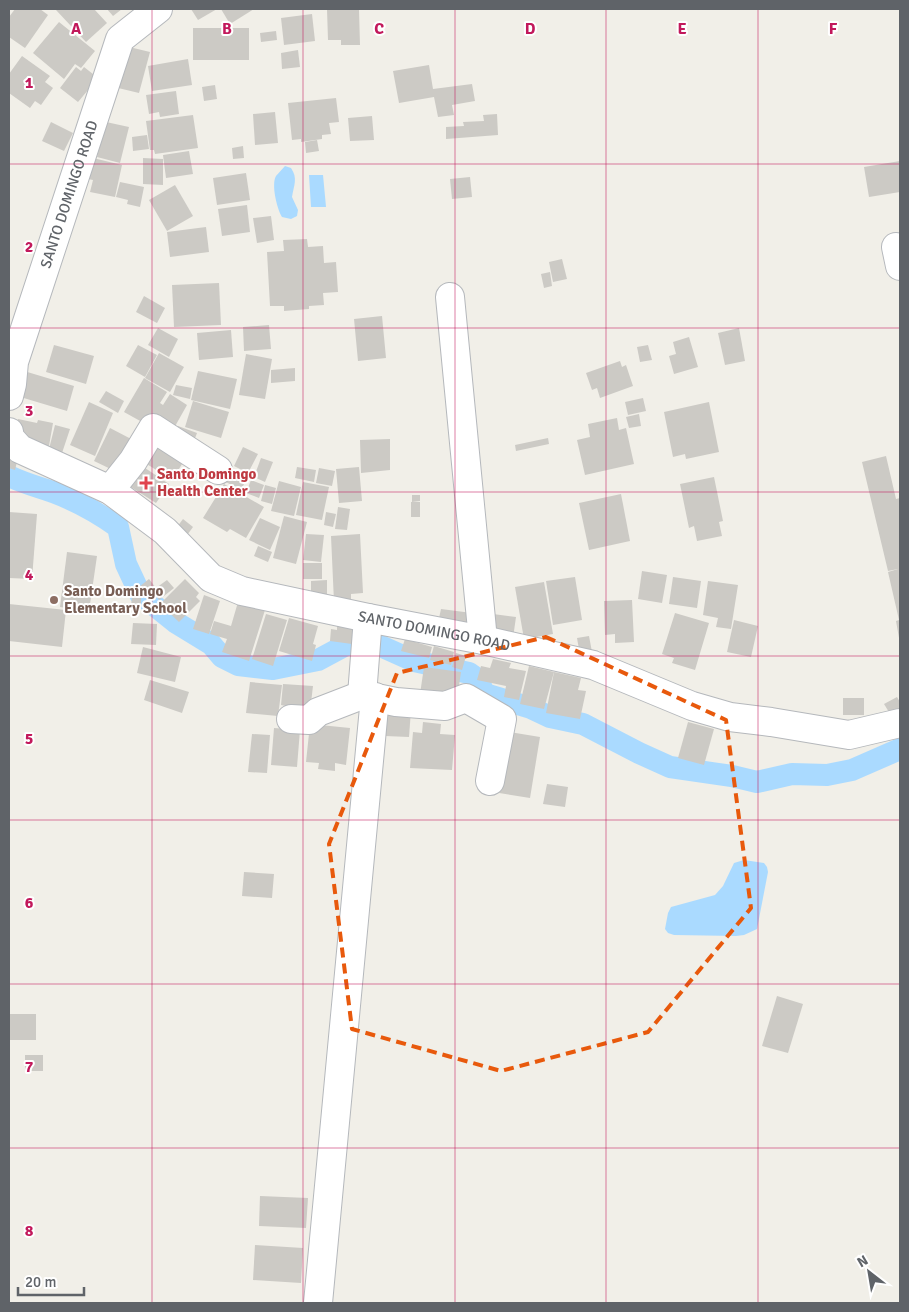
<svg xmlns="http://www.w3.org/2000/svg" width="909" height="1312" viewBox="0 0 909 1312" font-family="Signika,sans-serif">
  <rect width="100%" height="100%" fill="#f1efe8"/>
  <g fill="#aadaff">
    <path d="M285,166L291,168C298,178 294,185 292,197L298,210L297,216L291,219L282,217C277,209 271,184 276,176C279,173 282,169 285,166Z"/>
    <polygon points="309,175 323,175 326,207 311,207"/>
    <polygon points="744,860 764,863 767,867 768,872 757,929 744,935 736,936 674,935 668,933 665,929 668,913 671,907 715,895 723,886 734,863"/>
  </g>
  <g fill="none" stroke-linecap="round" stroke-linejoin="round">
    <path stroke="#aadaff" stroke-width="22" d="M9,476C23,483 38,487 53,492C77,501 97,512 118,527L126,564L140,594L175,622L211,644L222,657L238,665L273,669L318,660L346,645L376,644L414,661L469,673L476,678L485,694L531,708L550,717L583,724L639,753L670,767L732,776L757,782L792,774L827,775L852,770L900,749"/>
  </g>
  <g fill="#cccac5">
    <polygon points="15,9 40,9 48,15 25,48 9,37 9,17"/>
    <polygon points="57,9 94,9 107,23 86,42 56,10"/>
    <polygon points="107,9 122,9 113,16"/>
    <polygon points="191,9 217,9 198,20"/>
    <polygon points="221,9 254,9 230,24"/>
    <polygon points="327,9 359,9 360,45 341,45 341,40 328,40"/>
    <polygon points="312,14 315,41 284,45 281,18"/>
    <polygon points="59,22 95,51 81,68 75,64 64,79 33,53"/>
    <rect x="193" y="28" width="56" height="32"/>
    <polygon points="276,31 277,40 261,42 260,33"/>
    <polygon points="125,46 150,52 139,93 114,87"/>
    <polygon points="298,50 300,67 282,69 281,53"/>
    <polygon points="22,56 50,76 45,82 53,88 41,105 35,101 30,108 9,93 9,74"/>
    <polygon points="188,59 192,85 152,91 148,66"/>
    <polygon points="429,65 433,89 472,84 475,101 452,105 454,115 438,117 434,97 399,103 393,71"/>
    <polygon points="76,67 81,71 84,67 98,78 78,102 60,88"/>
    <polygon points="215,85 217,99 204,101 202,87"/>
    <polygon points="176,91 179,114 160,117 159,112 149,114 146,95"/>
    <polygon points="336,98 339,122 329,123 331,134 322,135 322,139 301,142 301,139 292,140 288,103"/>
    <polygon points="275,112 278,143 255,145 253,114"/>
    <polygon points="497,114 498,135 446,139 446,127 464,126 463,122 484,121 483,115"/>
    <polygon points="193,115 198,148 155,154 154,150 150,150 146,121"/>
    <polygon points="372,116 374,140 350,141 348,118"/>
    <polygon points="51,122 73,133 64,151 42,141"/>
    <polygon points="106,122 129,127 120,163 97,157"/>
    <polygon points="147,135 149,149 133,151 132,137"/>
    <polygon points="317,140 319,151 306,153 305,142"/>
    <polygon points="243,146 244,158 233,159 232,148"/>
    <polygon points="189,151 193,174 166,178 163,155"/>
    <polygon points="93,158 122,165 115,197 90,192 93,180 88,179"/>
    <polygon points="143,158 163,159 163,185 143,184"/>
    <polygon points="900,161 900,192 869,197 864,167"/>
    <polygon points="246,173 250,200 217,205 213,178"/>
    <polygon points="470,177 472,197 452,199 450,179"/>
    <polygon points="120,182 144,187 140,207 127,204 128,200 116,197"/>
    <polygon points="175,185 193,216 167,231 149,200"/>
    <polygon points="247,205 250,232 222,236 218,209"/>
    <polygon points="271,216 274,240 257,243 253,218"/>
    <polygon points="206,227 209,252 170,257 167,232"/>
    <polygon points="307,239 308,247 323,246 324,263 336,262 338,292 323,293 324,305 309,306 309,309 284,311 284,306 270,306 267,252 284,251 283,240"/>
    <polygon points="562,259 567,279 553,282 549,262"/>
    <polygon points="550,272 552,286 544,288 541,274"/>
    <polygon points="219,283 221,325 174,327 172,285"/>
    <polygon points="144,296 165,308 157,323 136,312"/>
    <polygon points="382,316 386,358 358,361 354,319"/>
    <polygon points="269,325 271,349 244,351 243,327"/>
    <polygon points="158,328 178,339 169,357 148,345"/>
    <polygon points="739,328 745,361 725,365 718,333"/>
    <polygon points="231,330 233,357 199,360 197,333"/>
    <polygon points="689,337 698,367 674,374 669,356 676,354 673,342"/>
    <polygon points="54,345 94,356 86,384 46,372"/>
    <polygon points="138,345 157,355 145,377 126,366"/>
    <polygon points="648,345 652,360 640,362 637,347"/>
    <polygon points="159,353 184,367 170,392 145,378"/>
    <polygon points="246,354 272,359 265,399 239,395"/>
    <polygon points="620,361 622,367 626,365 633,386 600,398 597,388 592,390 586,373"/>
    <polygon points="295,368 295,381 271,383 271,370"/>
    <polygon points="24,371 74,386 67,411 17,396"/>
    <polygon points="198,371 237,379 230,409 191,400"/>
    <polygon points="144,378 167,392 160,403 163,405 170,394 187,405 169,437 124,412"/>
    <polygon points="176,385 192,388 190,399 173,395"/>
    <polygon points="106,391 124,401 118,413 99,402"/>
    <polygon points="643,398 646,411 628,415 625,402"/>
    <polygon points="193,401 229,412 221,438 185,427"/>
    <polygon points="89,402 113,413 95,456 70,445"/>
    <polygon points="709,402 719,452 686,459 685,454 673,457 664,412"/>
    <polygon points="639,414 641,426 629,428 626,417"/>
    <polygon points="617,418 619,430 626,428 634,464 585,475 577,440 590,437 588,424"/>
    <polygon points="18,419 37,423 38,420 53,423 49,446 14,438"/>
    <polygon points="55,425 70,429 62,453 49,449"/>
    <polygon points="178,426 197,433 192,446 173,439"/>
    <polygon points="110,428 135,441 119,473 94,461"/>
    <polygon points="160,433 189,453 172,480 142,461"/>
    <polygon points="548,438 549,444 516,451 515,445"/>
    <polygon points="390,439 390,470 361,473 360,440"/>
    <polygon points="243,447 258,454 248,473 234,466"/>
    <polygon points="9,455 18,458 15,470 9,468"/>
    <polygon points="886,456 896,499 900,498 899,638 896,621 899,620 888,572 898,569 888,571 862,462"/>
    <polygon points="261,458 273,462 265,482 254,477"/>
    <polygon points="136,462 169,484 156,503 123,482"/>
    <polygon points="297,467 316,470 314,482 295,478"/>
    <polygon points="359,467 362,501 339,503 336,469"/>
    <polygon points="231,468 248,476 241,490 224,481"/>
    <polygon points="319,468 335,471 332,486 316,483"/>
    <polygon points="714,477 723,521 719,522 722,536 697,541 694,526 689,528 680,484"/>
    <polygon points="251,480 264,485 259,498 246,493"/>
    <polygon points="279,481 301,487 294,516 271,511"/>
    <polygon points="303,482 329,487 322,520 296,515"/>
    <polygon points="224,484 264,507 246,538 230,529 227,532 203,518"/>
    <polygon points="265,485 276,488 272,504 261,501"/>
    <polygon points="621,494 630,541 589,550 579,503"/>
    <polygon points="412,495 420,495 420,501 412,502"/>
    <rect x="411" y="502" width="9" height="15"/>
    <polygon points="338,507 350,509 347,530 335,529"/>
    <polygon points="9,512 37,514 32,579 9,578"/>
    <polygon points="326,512 336,514 333,527 324,525"/>
    <polygon points="284,516 307,522 296,564 273,558"/>
    <polygon points="260,518 280,527 270,550 249,540"/>
    <polygon points="183,519 193,527 185,538 174,531"/>
    <polygon points="306,534 324,535 321,562 303,560"/>
    <polygon points="360,534 363,593 351,594 351,601 334,602 331,536"/>
    <polygon points="258,546 272,552 268,562 254,556"/>
    <polygon points="67,552 97,556 89,611 60,607"/>
    <rect x="303" y="563" width="19" height="16"/>
    <polygon points="642,571 667,575 662,603 638,599"/>
    <polygon points="575,577 582,620 553,625 546,581"/>
    <polygon points="673,577 701,581 697,608 669,604"/>
    <polygon points="149,579 156,588 167,580 174,588 159,600 152,590 145,596 139,587"/>
    <polygon points="185,579 199,593 196,597 200,601 179,622 160,604"/>
    <polygon points="327,580 327,601 311,601 311,581"/>
    <polygon points="708,581 738,585 731,629 716,627 718,618 703,615"/>
    <polygon points="544,582 553,634 524,639 515,587"/>
    <polygon points="204,595 220,601 209,634 193,629"/>
    <polygon points="132,597 141,598 141,606 131,606"/>
    <polygon points="632,600 634,642 615,643 615,634 605,635 604,601"/>
    <polygon points="238,602 265,610 249,661 222,652 227,639 210,634 214,621 231,626"/>
    <polygon points="9,604 66,610 62,647 9,641"/>
    <polygon points="441,609 472,613 470,628 438,623"/>
    <polygon points="675,613 709,623 695,670 672,663 674,658 662,654"/>
    <polygon points="266,614 287,620 273,666 252,659"/>
    <polygon points="493,614 516,617 513,638 489,634"/>
    <polygon points="289,618 318,626 313,644 316,645 312,661 279,651"/>
    <polygon points="734,620 758,626 751,657 727,652"/>
    <polygon points="133,623 157,624 156,645 131,644"/>
    <polygon points="337,626 354,628 352,644 330,641 331,629 337,630"/>
    <polygon points="589,636 592,652 580,655 577,638"/>
    <polygon points="405,639 432,647 429,658 401,651"/>
    <polygon points="434,646 454,652 451,665 430,660"/>
    <polygon points="143,647 181,657 175,682 137,673"/>
    <polygon points="456,653 466,656 462,670 452,667"/>
    <polygon points="493,659 511,663 509,668 526,671 519,700 504,697 506,686 477,680 481,666 490,668"/>
    <polygon points="529,666 554,672 544,709 520,704"/>
    <polygon points="424,667 461,672 457,699 420,694"/>
    <polygon points="554,672 581,678 578,690 586,691 580,719 546,713"/>
    <polygon points="150,680 189,692 182,713 144,700"/>
    <polygon points="250,682 282,685 278,716 246,713"/>
    <polygon points="283,684 313,686 310,711 281,705"/>
    <polygon points="897,697 900,702 900,713 892,717 884,704"/>
    <rect x="843" y="698" width="21" height="17"/>
    <polygon points="387,709 411,710 409,737 385,736"/>
    <polygon points="423,722 441,724 440,734 455,735 452,770 410,768 413,732 422,733"/>
    <polygon points="688,722 714,729 704,765 678,758"/>
    <polygon points="310,724 350,728 346,765 335,763 335,771 318,769 319,763 306,762"/>
    <polygon points="274,728 300,730 297,767 271,765"/>
    <polygon points="503,731 540,737 530,798 493,792"/>
    <polygon points="252,734 270,735 267,773 248,772"/>
    <polygon points="547,784 568,787 565,807 543,804"/>
    <polygon points="244,872 274,874 272,898 242,896"/>
    <polygon points="777,996 803,1004 788,1053 762,1046"/>
    <rect x="9" y="1014" width="27" height="26"/>
    <rect x="25" y="1055" width="18" height="16"/>
    <polygon points="260,1196 308,1198 306,1228 259,1226"/>
    <polygon points="255,1245 303,1248 301,1283 253,1280"/>
  </g>
  <g fill="none" stroke-linecap="round" stroke-linejoin="round">
    <defs>
      <g id="minor">
        <polyline points="896,247 900,266"/>
        <polyline points="450,297 483,640"/>
        <path id="s1" d="M9,396L12,384L14,362L120,39L158,9"/>
        <path id="s2" d="M9,432L10,438L20,449L110,490L165,531L211,578L242,591L368,618L483,640L593,665L692,706L730,717L771,722L849,735L900,723"/>
        <polyline points="110,490 133,461 153,428 218,470"/>
        <polyline points="368,618 362,695 396,702 445,706 466,698 502,719 490,781"/>
        <polyline points="291,719 309,720 318,712 362,695"/>
        <polyline points="318,1303 375,697"/>
      </g>
    </defs>
    <use href="#minor" stroke="#b5b8bc" stroke-width="30"/>
    <use href="#minor" stroke="#fff" stroke-width="28"/>
  </g>
  <path fill="none" stroke="#e8590c" stroke-width="4" stroke-dasharray="10 6" stroke-linejoin="round" d="M546,637L726,720L751,908L648,1032L501,1071L352,1029L329,844L397,673Z"/>
  <path fill="none" stroke="#c2185b" stroke-width="1" stroke-opacity="0.55" d="M152,9V1303M303,9V1303M455,9V1303M606,9V1303M758,9V1303M9,164H900M9,328H900M9,492H900M9,656H900M9,820H900M9,984H900M9,1148H900"/>
  <path fill="#e0444e" stroke="#fff" stroke-width="2" d="M143.5 475.5h5v5h5v5h-5v5h-5v-5h-5v-5h5z"/>
  <circle fill="#8d6e63" stroke="#fff" stroke-width="2" cx="54" cy="600" r="5"/>
  <g text-anchor="middle" dominant-baseline="central" stroke-width="4" stroke-linejoin="round" paint-order="stroke">
    <g font-size="15" fill="#5f6368" stroke="#fff">
      <text stroke="none"><textPath href="#s1" startOffset="211">SANTO DOMINGO ROAD</textPath></text>
      <text stroke="none"><textPath href="#s2" startOffset="484">SANTO DOMINGO ROAD</textPath></text>
    </g>
    <g font-size="15" font-weight="bold" fill="#be3a42" stroke="#fff" text-anchor="start">
      <text x="157" y="474">Santo Domingo<tspan x="157" dy="17">Health Center</tspan></text>
    </g>
    <g font-size="15" font-weight="bold" fill="#785e54" stroke="#fff" text-anchor="start">
      <text x="64" y="591">Santo Domingo<tspan x="64" dy="17">Elementary School</tspan></text>
    </g>
  </g>
  <g font-size="16" text-anchor="middle" font-weight="bold" fill="#c2185b" stroke="#fff" stroke-width="4" stroke-linejoin="round" paint-order="stroke">
    <text x="76" y="34">A</text>
    <text x="227" y="34">B</text>
    <text x="379" y="34">C</text>
    <text x="530" y="34">D</text>
    <text x="682" y="34">E</text>
    <text x="833" y="34">F</text>
    <text x="29" y="88">1</text>
    <text x="29" y="252">2</text>
    <text x="29" y="416">3</text>
    <text x="29" y="580">4</text>
    <text x="29" y="744">5</text>
    <text x="29" y="908">6</text>
    <text x="29" y="1072">7</text>
    <text x="29" y="1236">8</text>
  </g>
  <rect width="909" height="1312" fill="none" stroke="#5f6368" stroke-width="20"/>
  <g transform="translate(869 1272) rotate(329)" stroke="#ffffff" stroke-width="4" paint-order="stroke">
  <path d="M0-4L9 19L0 12L-9 19Z" fill="#5f6368"/>
  <text y="-8" font-size="14" font-weight="bold" text-anchor="middle" fill="#5f6368">N</text>
  </g>
  <path d="M18 1287v8h66v-8" fill="none" stroke="#5f6368" stroke-width="2.5"/>
  <text x="25" y="1287" font-size="15" fill="#5f6368" stroke="#ffffff" stroke-width="4" paint-order="stroke">20 m</text>
</svg>
